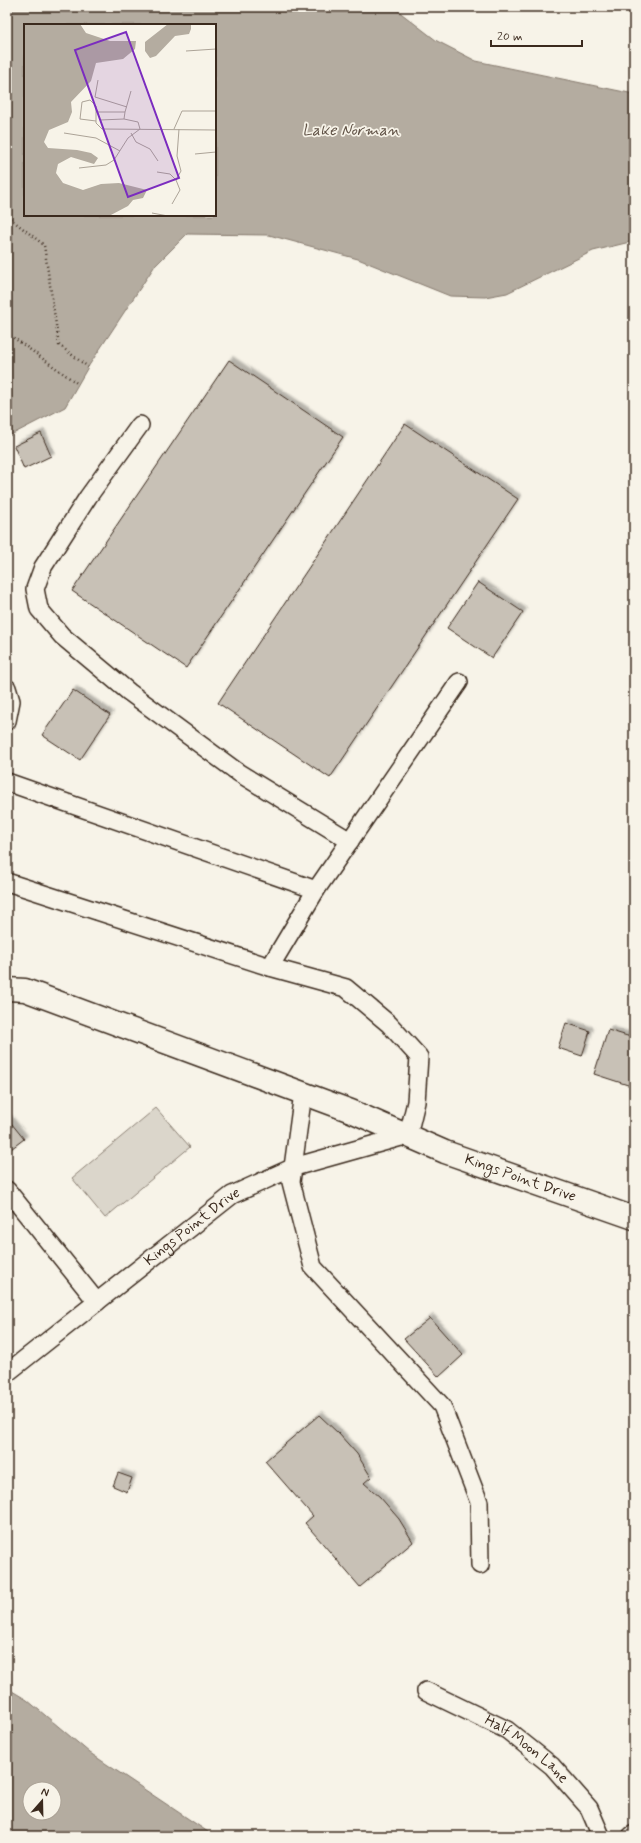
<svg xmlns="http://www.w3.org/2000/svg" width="641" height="1843" viewBox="0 0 641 1843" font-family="Mynerve,sans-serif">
  <defs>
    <filter id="shadow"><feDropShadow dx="3.5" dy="-3.5" stdDeviation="1" flood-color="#0004"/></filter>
  </defs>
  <rect width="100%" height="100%" fill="#f7f3e8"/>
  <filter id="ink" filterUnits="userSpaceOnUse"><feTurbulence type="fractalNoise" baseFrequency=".025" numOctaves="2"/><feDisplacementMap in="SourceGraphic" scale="8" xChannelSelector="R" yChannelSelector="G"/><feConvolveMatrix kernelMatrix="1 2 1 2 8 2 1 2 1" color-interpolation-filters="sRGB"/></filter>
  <g filter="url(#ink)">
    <polygon fill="#dbd6cb" stroke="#8b8074" points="156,1108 190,1147 105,1218 72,1178"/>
    <g fill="#b4aca0" stroke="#84786c" fill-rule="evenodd">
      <path d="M7,7H393L437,41L476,61L634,94V241L593,251L507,293L485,297L450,296L358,259L269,235L187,234L154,267L88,367L65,407L7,437ZM25,25H215V215H25Z"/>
      <path d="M7,1688L27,1700L90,1753L214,1836H7ZM30,1789H54V1813H30Z"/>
    </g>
    <g fill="#c8c1b6" stroke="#3b2a1e" filter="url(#shadow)">
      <polygon points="229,360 343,437 186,668 72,591"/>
      <polygon points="405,424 518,499 330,778 218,703"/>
      <polygon points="41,433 51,456 24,469 14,446"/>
      <polygon points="478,582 523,612 492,658 447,628"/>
      <polygon points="73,690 110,715 80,760 42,735"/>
      <polygon points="566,1023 590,1031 582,1056 558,1048"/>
      <polygon points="608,1030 634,1038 634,1087 594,1074"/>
      <polygon points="7,1118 24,1139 7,1152"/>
      <polygon points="430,1318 463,1355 439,1377 404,1339"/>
      <polygon points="319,1415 339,1434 357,1454 371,1477 364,1483 380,1497 399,1519 413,1542 360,1587 305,1523 313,1516 265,1461"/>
      <polygon points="118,1473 132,1478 127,1492 113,1486"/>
    </g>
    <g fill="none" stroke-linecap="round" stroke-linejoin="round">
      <defs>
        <g id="service">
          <polyline points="140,425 88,497 43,567 35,589 39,609 62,636 129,692 239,773 350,841"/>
          <polyline points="7,688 11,701 7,721"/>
          <polyline points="7,782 316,890 459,682"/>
          <polyline points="7,882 270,967 316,890"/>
          <polyline points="303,1093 291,1182 313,1267 442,1406 479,1502 480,1565"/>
          <polyline points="7,1190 97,1302"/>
          <path id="s1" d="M7,1373L232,1195L294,1167L408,1135L416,1102L419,1057L389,1024L346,988L270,967"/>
          <path id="s2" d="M426,1691L507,1730L552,1766L589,1808L601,1836"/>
          <polyline points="631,1836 634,1834"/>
        </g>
        <g id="minor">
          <path id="s3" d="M7,989L25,990L351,1111L445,1152L634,1218"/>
        </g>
      </defs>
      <use href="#service" stroke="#3b2a1e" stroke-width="20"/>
      <use href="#minor" stroke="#3b2a1e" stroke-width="25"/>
      <g stroke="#3b2a1e" stroke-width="2.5" stroke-dasharray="1 3" stroke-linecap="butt">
        <polyline points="7,216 44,245 59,345 88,367"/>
        <polyline points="7,333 78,384"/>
      </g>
      <use href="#service" stroke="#f7f3e8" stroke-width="17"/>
      <use href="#minor" stroke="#f7f3e8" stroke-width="22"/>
    </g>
  </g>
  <g text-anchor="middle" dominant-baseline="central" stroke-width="3.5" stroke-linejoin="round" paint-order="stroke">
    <g font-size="15" fill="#3b2a1e" stroke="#f7f3e8">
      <text stroke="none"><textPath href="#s3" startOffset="548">Kings Point Drive</textPath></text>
      <text stroke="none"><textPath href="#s1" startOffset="236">Kings Point Drive</textPath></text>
      <text stroke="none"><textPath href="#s2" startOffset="117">Half Moon Lane</textPath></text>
    </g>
    <g font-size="16" font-style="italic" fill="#5f5145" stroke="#f7f3e8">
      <text x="351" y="130">Lake Norman</text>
    </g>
  </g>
  <g transform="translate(24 24)">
    <rect width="192" height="192" fill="#f7f3e8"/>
    <path d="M0,0H56L62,9L86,17H112L111,25L99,35L72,39L67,57L47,78L48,88L44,98L25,106L20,118L24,124L53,126L67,129L74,134L70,140L47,133L34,140L32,149L39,159L59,166L77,160L95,159L123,166L119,174L109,176L104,182L85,192H0ZM144,0H167V5L165,10L151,12L132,32L126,34L121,27V18Z" fill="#b4aca0"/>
    <path fill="none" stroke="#aca397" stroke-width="1" d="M162,27L192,25M74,56L71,73L103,83M72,88H101L107,67M76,96L100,95L101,88M72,97L56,95L58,78L66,76L72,82V99L78,105M78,105L192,106M150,105L158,87H192M40,109L72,114L96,127M107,109L112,118L126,125L134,137M171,130L192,128M55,144L82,141L90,136L104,114L116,105L114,98L100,95M133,148L146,150L152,156M148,180L156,166L152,156L157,147L153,132L155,105M128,189L144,192"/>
    <path fill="#7b2cbf" fill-opacity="0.15" stroke="#7b2cbf" stroke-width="2" d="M102,8L155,154L104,173L51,26Z"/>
    <rect width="192" height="192" fill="none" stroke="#3b2a1e" stroke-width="2"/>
  </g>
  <rect width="641" height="1843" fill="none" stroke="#f7f3e8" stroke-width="24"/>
  <rect x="12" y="12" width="617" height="1819" fill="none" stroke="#3b2a1e" stroke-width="1.5" filter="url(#ink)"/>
  <g transform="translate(42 1801) rotate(20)"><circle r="19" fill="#f7f3e8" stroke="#aca397"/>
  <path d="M0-3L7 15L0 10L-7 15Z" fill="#3b2a1e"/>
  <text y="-6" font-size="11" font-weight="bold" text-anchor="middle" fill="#3b2a1e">N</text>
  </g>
  <path d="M491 40v6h91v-6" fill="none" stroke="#3b2a1e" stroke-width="2"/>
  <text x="497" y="40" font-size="12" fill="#3b2a1e" stroke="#f7f3e8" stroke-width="3" paint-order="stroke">20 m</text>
</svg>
